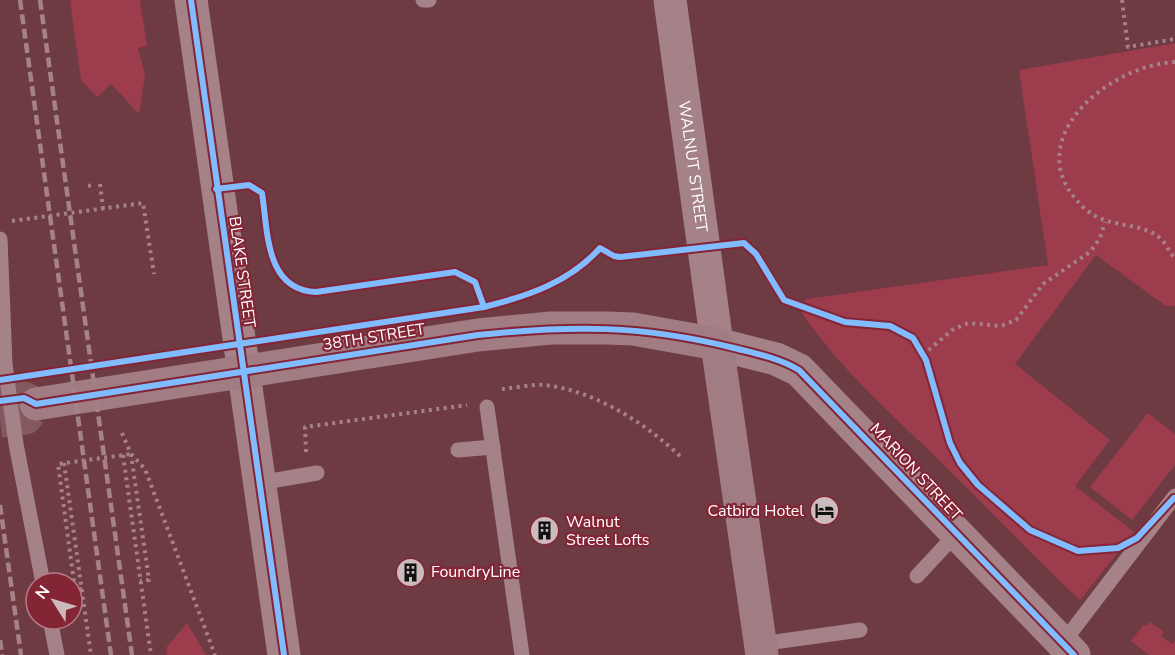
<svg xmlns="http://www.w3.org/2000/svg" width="1175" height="655" viewBox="0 0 1175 655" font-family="'Nunito Sans',sans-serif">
  <rect width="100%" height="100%" fill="#6e3b43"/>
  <g fill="#9c3c4d">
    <polygon points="70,0 140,0 147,46 138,48 145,75 139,114 111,84 97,97 81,80"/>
    <path d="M1175,43V306H1166L1096,255L1015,364L1110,440L1075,486L1134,532L1080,600C1033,557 990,510 944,465C893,415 837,367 798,307L807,299L1048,265L1019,70Z"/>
    <polygon points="1148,413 1175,434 1175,465 1132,520 1090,487"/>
    <polygon points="1150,622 1164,632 1161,636 1172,644 1175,641 1175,655 1149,655 1131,641 1144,624 1147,626"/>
    <polygon points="187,623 206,655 167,655 166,648"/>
  </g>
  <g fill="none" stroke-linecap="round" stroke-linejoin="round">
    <polyline stroke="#84585f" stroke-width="33" stroke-dasharray="33 16" stroke-linecap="butt" points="0,401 24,398 36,404 26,418 0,421"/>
    <g stroke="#a48287" stroke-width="4" stroke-dasharray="3 4.5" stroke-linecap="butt">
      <polyline points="1122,0 1128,47 1175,39"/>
      <path d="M1175,62C1108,65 1015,142 1083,207C1108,231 1143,220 1162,240C1167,245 1169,253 1175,258"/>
      <polyline points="100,184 103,209"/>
      <polyline points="88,186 93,185"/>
      <polyline points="12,221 143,203 154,274"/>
      <polyline points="923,355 952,330 968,323 1001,326 1016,320 1043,284 1090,252 1100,238 1105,222"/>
      <path d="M502,389C515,388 531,384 544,385C594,390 647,424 682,458"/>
      <polyline points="122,433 131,454 149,580 140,581"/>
      <polyline points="306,452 305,427 467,405"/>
      <polyline points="131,454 145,469 215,655"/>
      <polyline points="123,455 151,655"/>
      <polyline points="64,463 91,655"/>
      <polyline points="82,589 76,590 74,582 58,464 131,454"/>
    </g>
    <g stroke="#a48287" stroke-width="15">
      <polyline points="423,0 429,0"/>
      <polyline points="0,239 5,364 16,444 43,583"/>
      <polyline points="487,407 522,655"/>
      <polyline points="458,450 493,447"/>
      <polyline points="259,483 317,473"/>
      <polyline points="917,576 956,534"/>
      <polyline points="50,619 57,655"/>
      <polyline points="760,644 860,630"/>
      <polyline points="1062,644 1175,496"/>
    </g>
    <g stroke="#a48287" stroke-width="33">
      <polyline points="191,0 284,655"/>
      <path id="s1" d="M670,0L717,344L776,359L799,370L1074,655"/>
    </g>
    <polyline stroke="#a17c83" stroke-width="33" points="36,404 478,335 551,328 607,328 633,329 717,344 762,655"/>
    <g stroke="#a48287" stroke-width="4.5" stroke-dasharray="10 4.5" stroke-linecap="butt">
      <polyline points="20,0 111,655"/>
      <polyline points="40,0 132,655"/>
      <polyline points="0,505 21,655"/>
      <polyline points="0,640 2,655"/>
    </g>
    <defs>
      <g id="cycleway">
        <polyline points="191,0 284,655"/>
        <path d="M216,189L249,185L262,193C268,231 265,290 316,292L455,272L475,282L484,307"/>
        <path d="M0,380L484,307C528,296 570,282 600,248L614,256L620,257L744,243L756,254L784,300L845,322L890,326L913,338L926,360L950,443L960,463L978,485L1030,530L1078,551L1118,548L1137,538L1174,498"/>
        <path d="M0,401L24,398L36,404L478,335C572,325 642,325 734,348C757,354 779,358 799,370L1074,655"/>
      </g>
    </defs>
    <use href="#cycleway" stroke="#842535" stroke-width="10"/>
    <use href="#cycleway" stroke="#80bcff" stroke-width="6"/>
  </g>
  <defs>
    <symbol id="hotel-disc" viewBox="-11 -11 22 22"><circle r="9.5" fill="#ccbabd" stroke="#842535"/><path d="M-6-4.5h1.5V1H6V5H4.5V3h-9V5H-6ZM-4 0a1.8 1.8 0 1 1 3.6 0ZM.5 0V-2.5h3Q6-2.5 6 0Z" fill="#111"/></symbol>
    <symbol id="building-disc" viewBox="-11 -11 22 22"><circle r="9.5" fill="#ccbabd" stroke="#842535"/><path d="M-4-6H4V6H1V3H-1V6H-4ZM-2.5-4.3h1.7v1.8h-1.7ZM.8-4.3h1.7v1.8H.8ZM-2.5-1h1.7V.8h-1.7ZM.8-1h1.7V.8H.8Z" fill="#111"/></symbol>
  </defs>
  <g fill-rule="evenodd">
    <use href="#hotel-disc" x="808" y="494" width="33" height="33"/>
    <use href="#building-disc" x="528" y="514" width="33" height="33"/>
    <use href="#building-disc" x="394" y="556" width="33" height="33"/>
  </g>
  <g text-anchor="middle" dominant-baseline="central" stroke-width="4.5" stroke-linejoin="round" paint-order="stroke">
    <g font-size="16" fill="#fff" stroke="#842535">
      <text stroke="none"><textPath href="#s1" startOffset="168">WALNUT STREET</textPath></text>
      <text transform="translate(242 272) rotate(82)">BLAKE STREET</text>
      <text transform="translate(374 337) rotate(-9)">38TH STREET</text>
      <text transform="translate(916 472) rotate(47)">MARION STREET</text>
    </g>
    <g font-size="16" fill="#fff" stroke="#842535" text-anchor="start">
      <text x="804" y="511" text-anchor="end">Catbird Hotel</text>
      <text x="566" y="522">Walnut<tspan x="566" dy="18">Street Lofts</tspan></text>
      <text x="431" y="572">FoundryLine</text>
    </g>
  </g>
  <g transform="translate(54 601) rotate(307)"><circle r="28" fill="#842535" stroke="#b57c86" stroke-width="1.5"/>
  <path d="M0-4.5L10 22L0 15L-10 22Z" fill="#ccbabd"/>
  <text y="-9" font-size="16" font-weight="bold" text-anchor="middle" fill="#ffffff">N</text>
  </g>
</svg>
